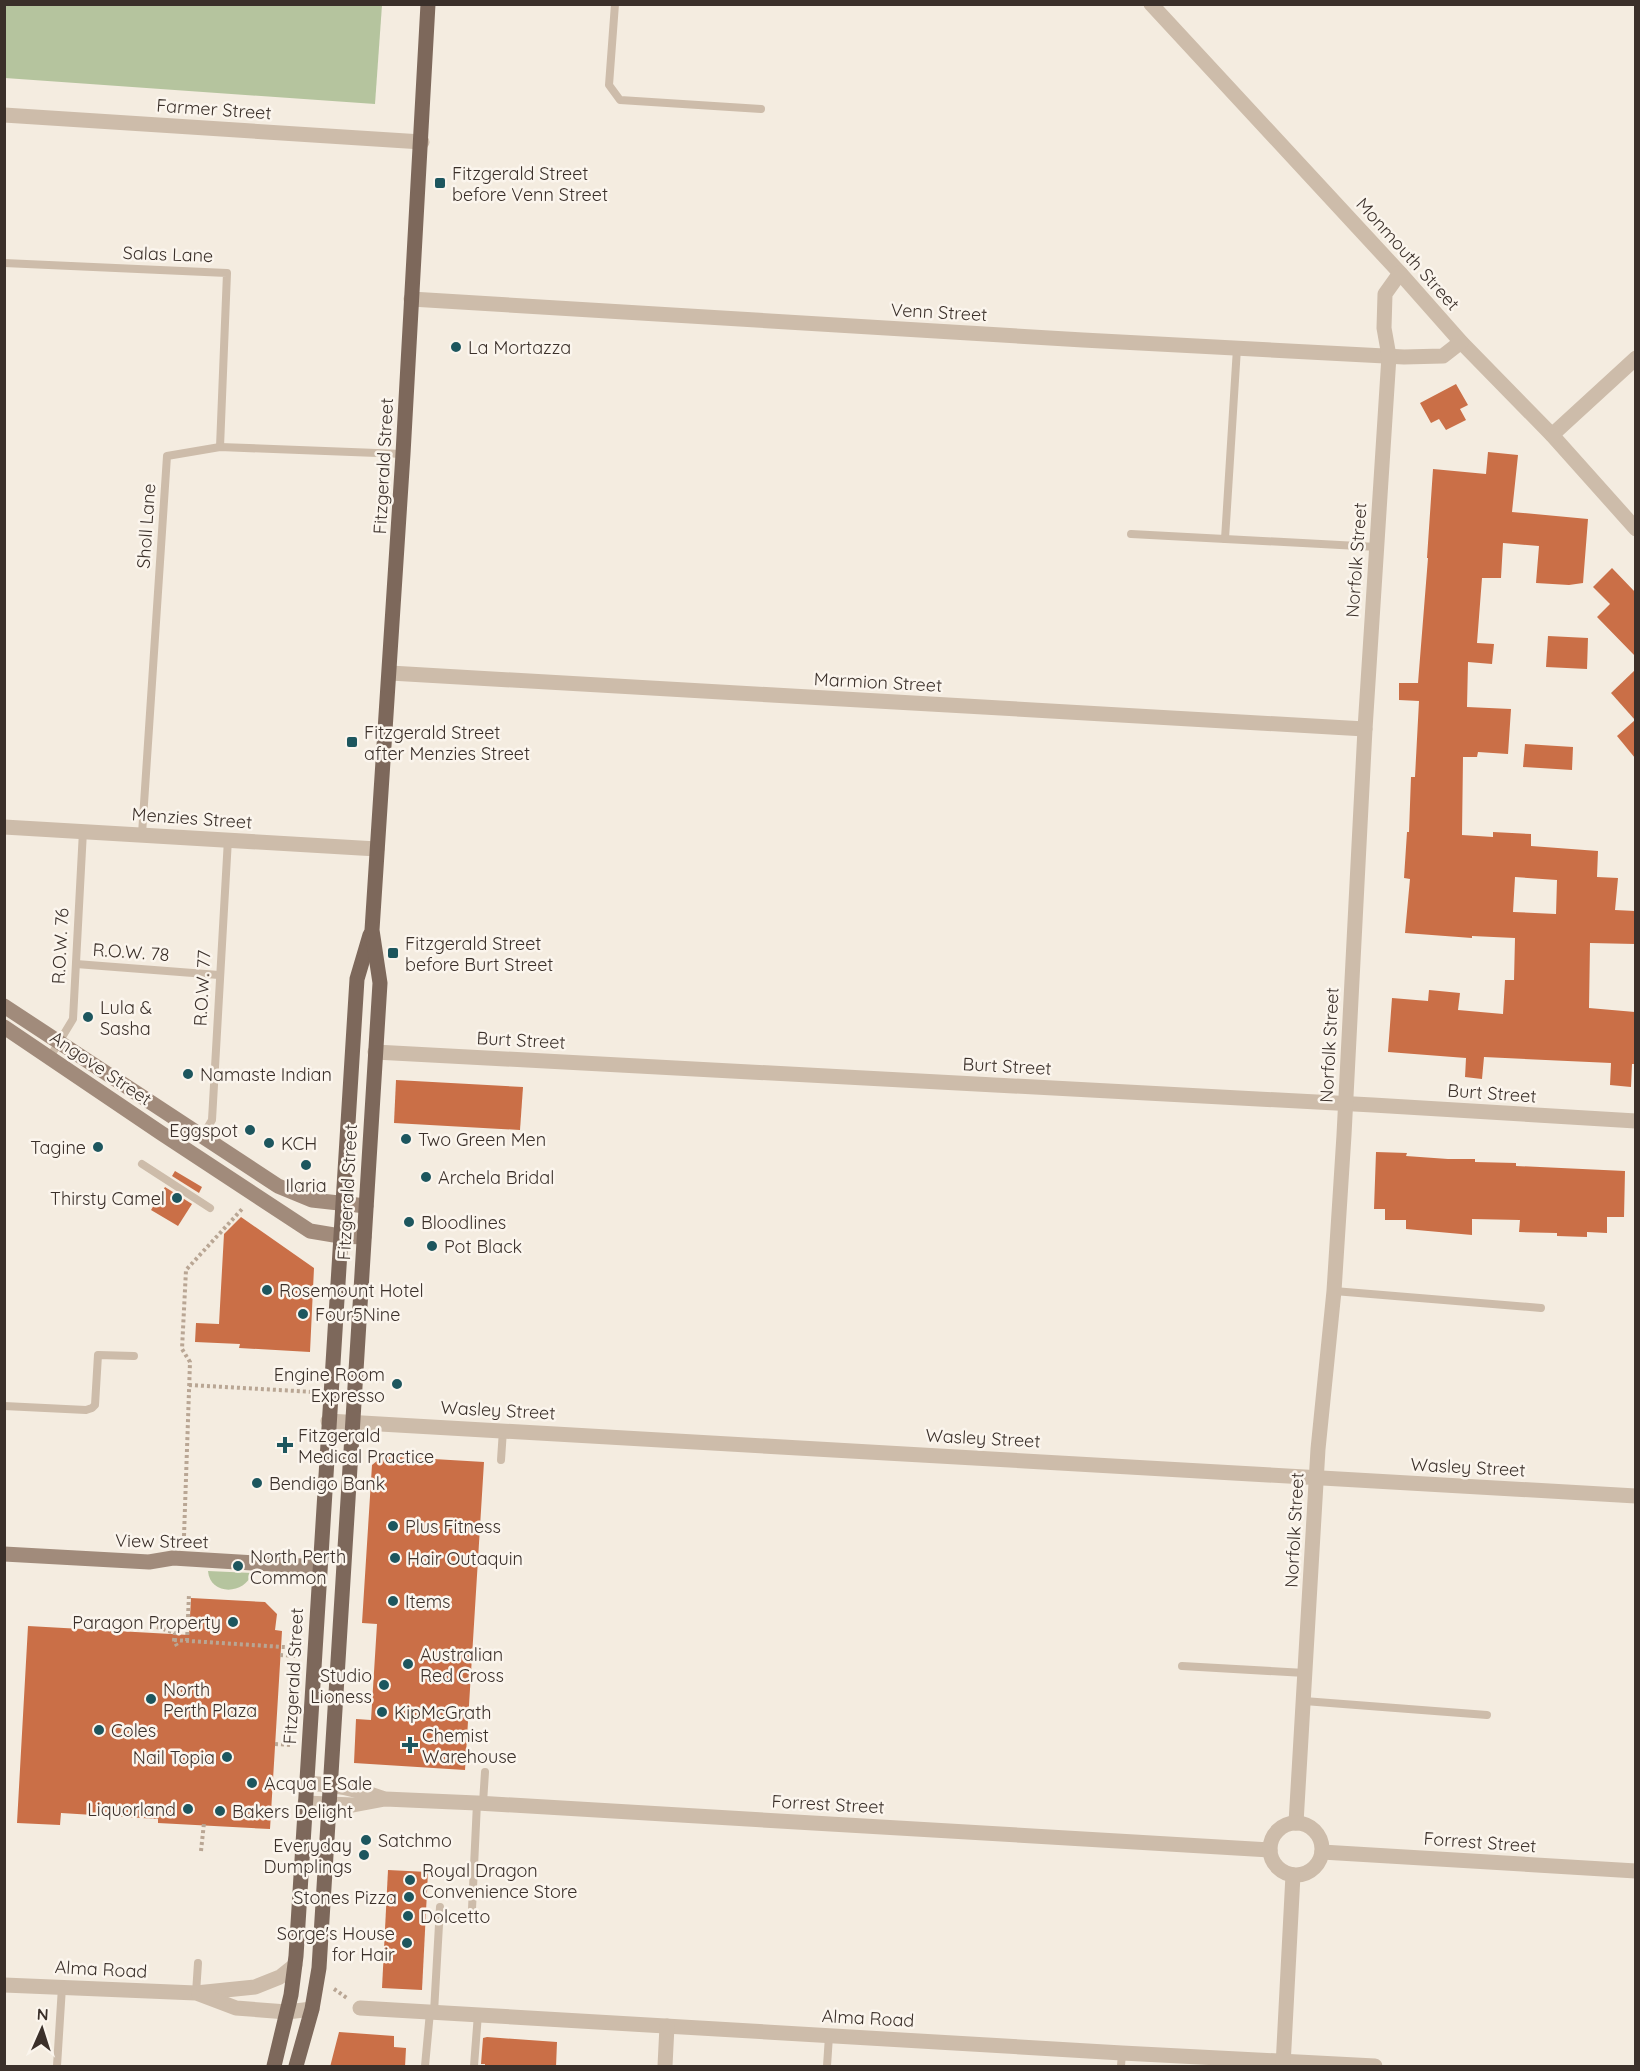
<svg xmlns="http://www.w3.org/2000/svg" width="1640" height="2071" viewBox="0 0 1640 2071" font-family="Quicksand,sans-serif">
  <rect width="100%" height="100%" fill="#f4ece0"/>
  <g fill="#b5c49e">
    <polygon points="4,5 382,5 375,104 5,78"/>
    <path d="M208,1571L252,1573C245,1595 210,1596 208,1571Z"/>
  </g>
  <g fill="#ca6f47" fill-rule="evenodd">
    <polygon points="1456,384 1468,405 1460,409 1466,420 1446,430 1439,419 1431,423 1420,403"/>
    <path d="M1488,452L1518,455L1512,512L1588,519L1583,583L1569,585L1536,583L1539,546L1503,543L1501,578H1482L1477,643L1494,644L1492,664L1468,662L1467,707L1511,709L1508,754L1478,752L1477,757H1463L1462,835L1493,837V832L1531,834V846L1598,851L1597,877L1618,878L1615,910L1635,911V944L1590,943L1589,1008L1635,1012V1064H1632L1631,1087L1610,1085L1611,1063L1484,1057L1482,1079L1465,1077L1466,1058L1388,1052L1392,998L1428,1001L1429,990L1460,993L1458,1010L1503,1014L1505,980H1514L1515,938L1472,936V938L1405,933L1410,879L1404,878L1407,832H1409L1411,777H1415L1419,701L1399,700V683H1418L1428,558H1427L1433,469L1486,474ZM1515,877L1557,880L1556,914L1513,912Z"/>
    <polygon points="1612,568 1635,592 1635,656 1597,617 1610,604 1593,587"/>
    <polygon points="1548,636 1588,638 1587,669 1546,667"/>
    <polygon points="1635,670 1635,720 1611,693"/>
    <polygon points="1635,720 1635,758 1617,736"/>
    <polygon points="1525,744 1573,747 1572,770 1523,767"/>
    <polygon points="396,1080 523,1087 520,1130 394,1123"/>
    <polygon points="1376,1152 1407,1153 1406,1156 1448,1159 1475,1159 1475,1162 1516,1163 1516,1166 1625,1171 1624,1217 1607,1217 1607,1233 1587,1232 1587,1237 1557,1236 1557,1233 1519,1232 1520,1220 1472,1219 1472,1235 1406,1229 1406,1220 1385,1220 1385,1209 1374,1209"/>
    <polygon points="175,1171 202,1187 199,1193 172,1176"/>
    <polygon points="165,1187 192,1204 178,1226 151,1210"/>
    <polygon points="241,1217 314,1268 310,1352 239,1348 240,1344 195,1342 196,1323 219,1324 224,1234"/>
    <polygon points="383,1456 484,1462 465,1770 354,1763 356,1719 371,1720 377,1624 362,1623 372,1465"/>
    <polygon points="191,1598 265,1602 277,1614 275,1630 282,1631 270,1829 158,1823 158,1819 61,1813 60,1825 17,1823 28,1626 189,1635"/>
    <polygon points="388,1870 428,1872 422,1990 382,1988"/>
    <polygon points="339,2032 394,2036 394,2047 406,2048 405,2067 330,2067"/>
    <polygon points="487,2037 557,2042 556,2067 485,2067 485,2064 481,2064 483,2038"/>
  </g>
  <g fill="none" stroke-linecap="round" stroke-linejoin="round">
    <g stroke="#b9a694" stroke-width="4" stroke-dasharray="3 3" stroke-linecap="butt">
      <polyline points="189,1385 314,1392"/>
      <polyline points="184,1536 190,1362 182,1349 186,1270 243,1208"/>
      <polyline points="157,1627 175,1633 174,1640 177,1646"/>
      <polyline points="174,1640 299,1648"/>
      <polyline points="187,1641 189,1594"/>
      <polyline points="280,1655 297,1656"/>
      <polyline points="275,1744 292,1745"/>
      <polyline points="201,1851 204,1823"/>
      <polyline points="334,1989 347,1998"/>
    </g>
    <g stroke="#cdbcaa" stroke-width="8">
      <polyline points="615,4 609,85 620,100 761,109"/>
      <polyline points="4,263 227,273 220,447"/>
      <polyline points="1131,534 1377,547"/>
      <polyline points="1225,539 1237,348"/>
      <polyline points="142,834 167,456 220,447 403,454"/>
      <polyline points="76,964 219,975"/>
      <polyline points="50,1057 73,1019 83,831"/>
      <polyline points="203,1135 212,1120 228,839"/>
      <polyline points="142,1164 210,1208"/>
      <polyline points="1334,1291 1541,1308"/>
      <polyline points="4,1406 86,1410 92,1408 95,1405 98,1355 134,1356"/>
      <polyline points="501,1460 503,1430"/>
      <polyline points="1182,1666 1305,1673"/>
      <polyline points="1304,1701 1487,1715"/>
      <polyline points="483,1803 485,1772"/>
      <polyline points="472,1909 477,1803"/>
      <polyline points="196,1993 198,1963"/>
      <polyline points="434,2012 440,1907"/>
      <polyline points="57,2066 62,1987"/>
      <polyline points="425,2066 430,2012"/>
      <polyline points="474,2066 478,2014"/>
      <polyline points="827,2066 829,2036"/>
      <polyline points="1121,2066 1122,2053"/>
    </g>
    <g stroke="#cdbcaa" stroke-width="15">
      <polyline points="1151,4 1400,273 1461,342 1552,435 1636,529"/>
      <polyline points="4,115 422,142"/>
      <polyline points="411,299 1083,340 1404,357 1443,356 1461,342"/>
      <polyline points="1552,435 1636,358"/>
      <polyline points="390,673 1365,729"/>
      <polyline points="4,827 377,849"/>
      <polyline points="375,1052 1373,1105 1636,1121"/>
      <polyline points="328,1421 1636,1496"/>
      <path d="M306,1783C333,1784 356,1789 382,1798"/>
      <polyline points="305,1803 353,1805 385,1799 477,1803 1270,1850"/>
      <polyline points="1296,1823 1318,1449 1334,1291 1344,1135 1365,729 1389,356 1384,328 1385,294 1400,273"/>
      <circle cx="1296" cy="1849" r="26"/>
      <polyline points="1322,1852 1636,1871"/>
      <polyline points="4,1985 196,1993 255,1987 280,1977 295,1965"/>
      <polyline points="199,1994 236,2008 287,2012 312,2009"/>
      <polyline points="360,2008 1122,2053 1375,2066"/>
      <polyline points="665,2066 667,2026"/>
      <polyline points="1283,2066 1293,1875"/>
    </g>
    <g stroke="#a18b7b" stroke-width="15">
      <polyline points="4,1006 278,1186 312,1200 366,1206"/>
      <polyline points="4,1027 161,1133 310,1231 340,1236 364,1237"/>
      <polyline points="4,1554 149,1562 173,1558 319,1567"/>
    </g>
    <g stroke="#7d685b" stroke-width="15">
      <polyline points="274,2066 291,1995 296,1956 357,979 370,935"/>
      <polyline points="296,2066 312,2009 319,1968 380,983 372,930 403,454 428,4"/>
    </g>
  </g>
  <g fill="#1d565e" stroke="#fbf5ed" stroke-width="2">
    <rect x="434" y="177" width="12" height="12" rx="3"/>
    <circle cx="456" cy="347" r="6"/>
    <rect x="346" y="736" width="12" height="12" rx="3"/>
    <rect x="387" y="947" width="12" height="12" rx="3"/>
    <circle cx="88" cy="1017" r="6"/>
    <circle cx="188" cy="1074" r="6"/>
    <circle cx="250" cy="1130" r="6"/>
    <circle cx="406" cy="1139" r="6"/>
    <circle cx="269" cy="1143" r="6"/>
    <circle cx="98" cy="1147" r="6"/>
    <circle cx="306" cy="1165" r="6"/>
    <circle cx="426" cy="1177" r="6"/>
    <circle cx="177" cy="1198" r="6"/>
    <circle cx="409" cy="1222" r="6"/>
    <circle cx="432" cy="1246" r="6"/>
    <circle cx="267" cy="1290" r="6"/>
    <circle cx="303" cy="1314" r="6"/>
    <circle cx="397" cy="1384" r="6"/>
    <path d="M282 1436h6v6h6v6h-6v6h-6v-6h-6v-6h6z"/>
    <circle cx="257" cy="1483" r="6"/>
    <circle cx="393" cy="1526" r="6"/>
    <circle cx="395" cy="1558" r="6"/>
    <circle cx="238" cy="1566" r="6"/>
    <circle cx="393" cy="1601" r="6"/>
    <circle cx="233" cy="1622" r="6"/>
    <circle cx="408" cy="1664" r="6"/>
    <circle cx="384" cy="1685" r="6"/>
    <circle cx="151" cy="1699" r="6"/>
    <circle cx="382" cy="1712" r="6"/>
    <circle cx="99" cy="1730" r="6"/>
    <path d="M407 1736h6v6h6v6h-6v6h-6v-6h-6v-6h6z"/>
    <circle cx="227" cy="1757" r="6"/>
    <circle cx="252" cy="1783" r="6"/>
    <circle cx="188" cy="1809" r="6"/>
    <circle cx="220" cy="1811" r="6"/>
    <circle cx="366" cy="1840" r="6"/>
    <circle cx="364" cy="1855" r="6"/>
    <circle cx="410" cy="1880" r="6"/>
    <circle cx="409" cy="1897" r="6"/>
    <circle cx="408" cy="1916" r="6"/>
    <circle cx="407" cy="1943" r="6"/>
  </g>
  <g text-anchor="middle" dominant-baseline="central" stroke-width="5" stroke-linejoin="round" paint-order="stroke">
    <g font-size="18" fill="#3b302a" stroke="#fbf5ed">
      <text transform="translate(214 109) rotate(4)">Farmer Street</text>
      <text transform="translate(168 254) rotate(2)">Salas Lane</text>
      <text transform="translate(1408 254) rotate(48)">Monmouth Street</text>
      <text transform="translate(939 312) rotate(3)">Venn Street</text>
      <text transform="translate(383 466) rotate(-87)">Fitzgerald Street</text>
      <text transform="translate(146 526) rotate(-86)">Sholl Lane</text>
      <text transform="translate(1356 560) rotate(-86)">Norfolk Street</text>
      <text transform="translate(878 682) rotate(3)">Marmion Street</text>
      <text transform="translate(192 818) rotate(4)">Menzies Street</text>
      <text transform="translate(60 946) rotate(-87)">R.O.W. 76</text>
      <text transform="translate(131 952) rotate(4)">R.O.W. 78</text>
      <text transform="translate(202 988) rotate(-87)">R.O.W. 77</text>
      <text transform="translate(521 1040) rotate(3)">Burt Street</text>
      <text transform="translate(1329 1045) rotate(-87)">Norfolk Street</text>
      <text transform="translate(1007 1066) rotate(3)">Burt Street</text>
      <text transform="translate(101 1068) rotate(34)">Angove Street</text>
      <text transform="translate(1492 1093) rotate(4)">Burt Street</text>
      <text transform="translate(347 1192) rotate(-87)">Fitzgerald Street</text>
      <text transform="translate(498 1410) rotate(3)">Wasley Street</text>
      <text transform="translate(983 1438) rotate(3)">Wasley Street</text>
      <text transform="translate(1468 1467) rotate(3)">Wasley Street</text>
      <text transform="translate(1294 1530) rotate(-87)">Norfolk Street</text>
      <text transform="translate(162 1541) rotate(1)">View Street</text>
      <text transform="translate(293 1676) rotate(-87)">Fitzgerald Street</text>
      <text transform="translate(828 1804) rotate(3)">Forrest Street</text>
      <text transform="translate(1480 1842) rotate(4)">Forrest Street</text>
      <text transform="translate(101 1969) rotate(3)">Alma Road</text>
      <text transform="translate(868 2018) rotate(3)">Alma Road</text>
    </g>
    <g font-size="18" fill="#3b302a" stroke="#fbf5ed" text-anchor="start">
      <text x="452" y="173">Fitzgerald Street<tspan x="452" dy="21">before Venn Street</tspan></text>
      <text x="468" y="347">La Mortazza</text>
      <text x="364" y="732">Fitzgerald Street<tspan x="364" dy="21">after Menzies Street</tspan></text>
      <text x="405" y="943">Fitzgerald Street<tspan x="405" dy="21">before Burt Street</tspan></text>
      <text x="100" y="1007">Lula &amp;<tspan x="100" dy="21">Sasha</tspan></text>
      <text x="200" y="1074">Namaste Indian</text>
      <text x="238" y="1130" text-anchor="end">Eggspot</text>
      <text x="418" y="1139">Two Green Men</text>
      <text x="281" y="1143">KCH</text>
      <text x="86" y="1147" text-anchor="end">Tagine</text>
      <text x="438" y="1177">Archela Bridal</text>
      <text x="306" y="1185" text-anchor="middle">Ilaria</text>
      <text x="165" y="1198" text-anchor="end">Thirsty Camel</text>
      <text x="421" y="1222">Bloodlines</text>
      <text x="444" y="1246">Pot Black</text>
      <text x="279" y="1290">Rosemount Hotel</text>
      <text x="315" y="1314">Four5Nine</text>
      <text x="385" y="1374" text-anchor="end">Engine Room<tspan x="385" dy="21">Expresso</tspan></text>
      <text x="298" y="1435">Fitzgerald<tspan x="298" dy="21">Medical Practice</tspan></text>
      <text x="269" y="1483">Bendigo Bank</text>
      <text x="405" y="1526">Plus Fitness</text>
      <text x="250" y="1556">North Perth<tspan x="250" dy="21">Common</tspan></text>
      <text x="407" y="1558">Hair Outaquin</text>
      <text x="405" y="1601">Items</text>
      <text x="221" y="1622" text-anchor="end">Paragon Property</text>
      <text x="420" y="1654">Australian<tspan x="420" dy="21">Red Cross</tspan></text>
      <text x="372" y="1675" text-anchor="end">Studio<tspan x="372" dy="21">Lioness</tspan></text>
      <text x="163" y="1689">North<tspan x="163" dy="21">Perth Plaza</tspan></text>
      <text x="394" y="1712">KipMcGrath</text>
      <text x="111" y="1730">Coles</text>
      <text x="422" y="1735">Chemist<tspan x="422" dy="21">Warehouse</tspan></text>
      <text x="215" y="1757" text-anchor="end">Nail Topia</text>
      <text x="264" y="1783">Acqua E Sale</text>
      <text x="176" y="1809" text-anchor="end">Liquorland</text>
      <text x="232" y="1811">Bakers Delight</text>
      <text x="378" y="1840">Satchmo</text>
      <text x="352" y="1845" text-anchor="end">Everyday<tspan x="352" dy="21">Dumplings</tspan></text>
      <text x="422" y="1870">Royal Dragon<tspan x="422" dy="21">Convenience Store</tspan></text>
      <text x="397" y="1897" text-anchor="end">Stones Pizza</text>
      <text x="420" y="1916">Dolcetto</text>
      <text x="395" y="1933" text-anchor="end">Sorge's House<tspan x="395" dy="21">for Hair</tspan></text>
    </g>
  </g>
  <rect width="1640" height="2071" fill="none" stroke="#3b302a" stroke-width="12"/>
  <g transform="translate(42 2029) rotate(3)" stroke="#fbf5ed" stroke-width="4.5" paint-order="stroke">
  <path d="M0-4.5L10 22L0 15L-10 22Z" fill="#3b302a"/>
  <text y="-9" font-size="16" font-weight="bold" text-anchor="middle" fill="#3b302a">N</text>
  </g>
</svg>
